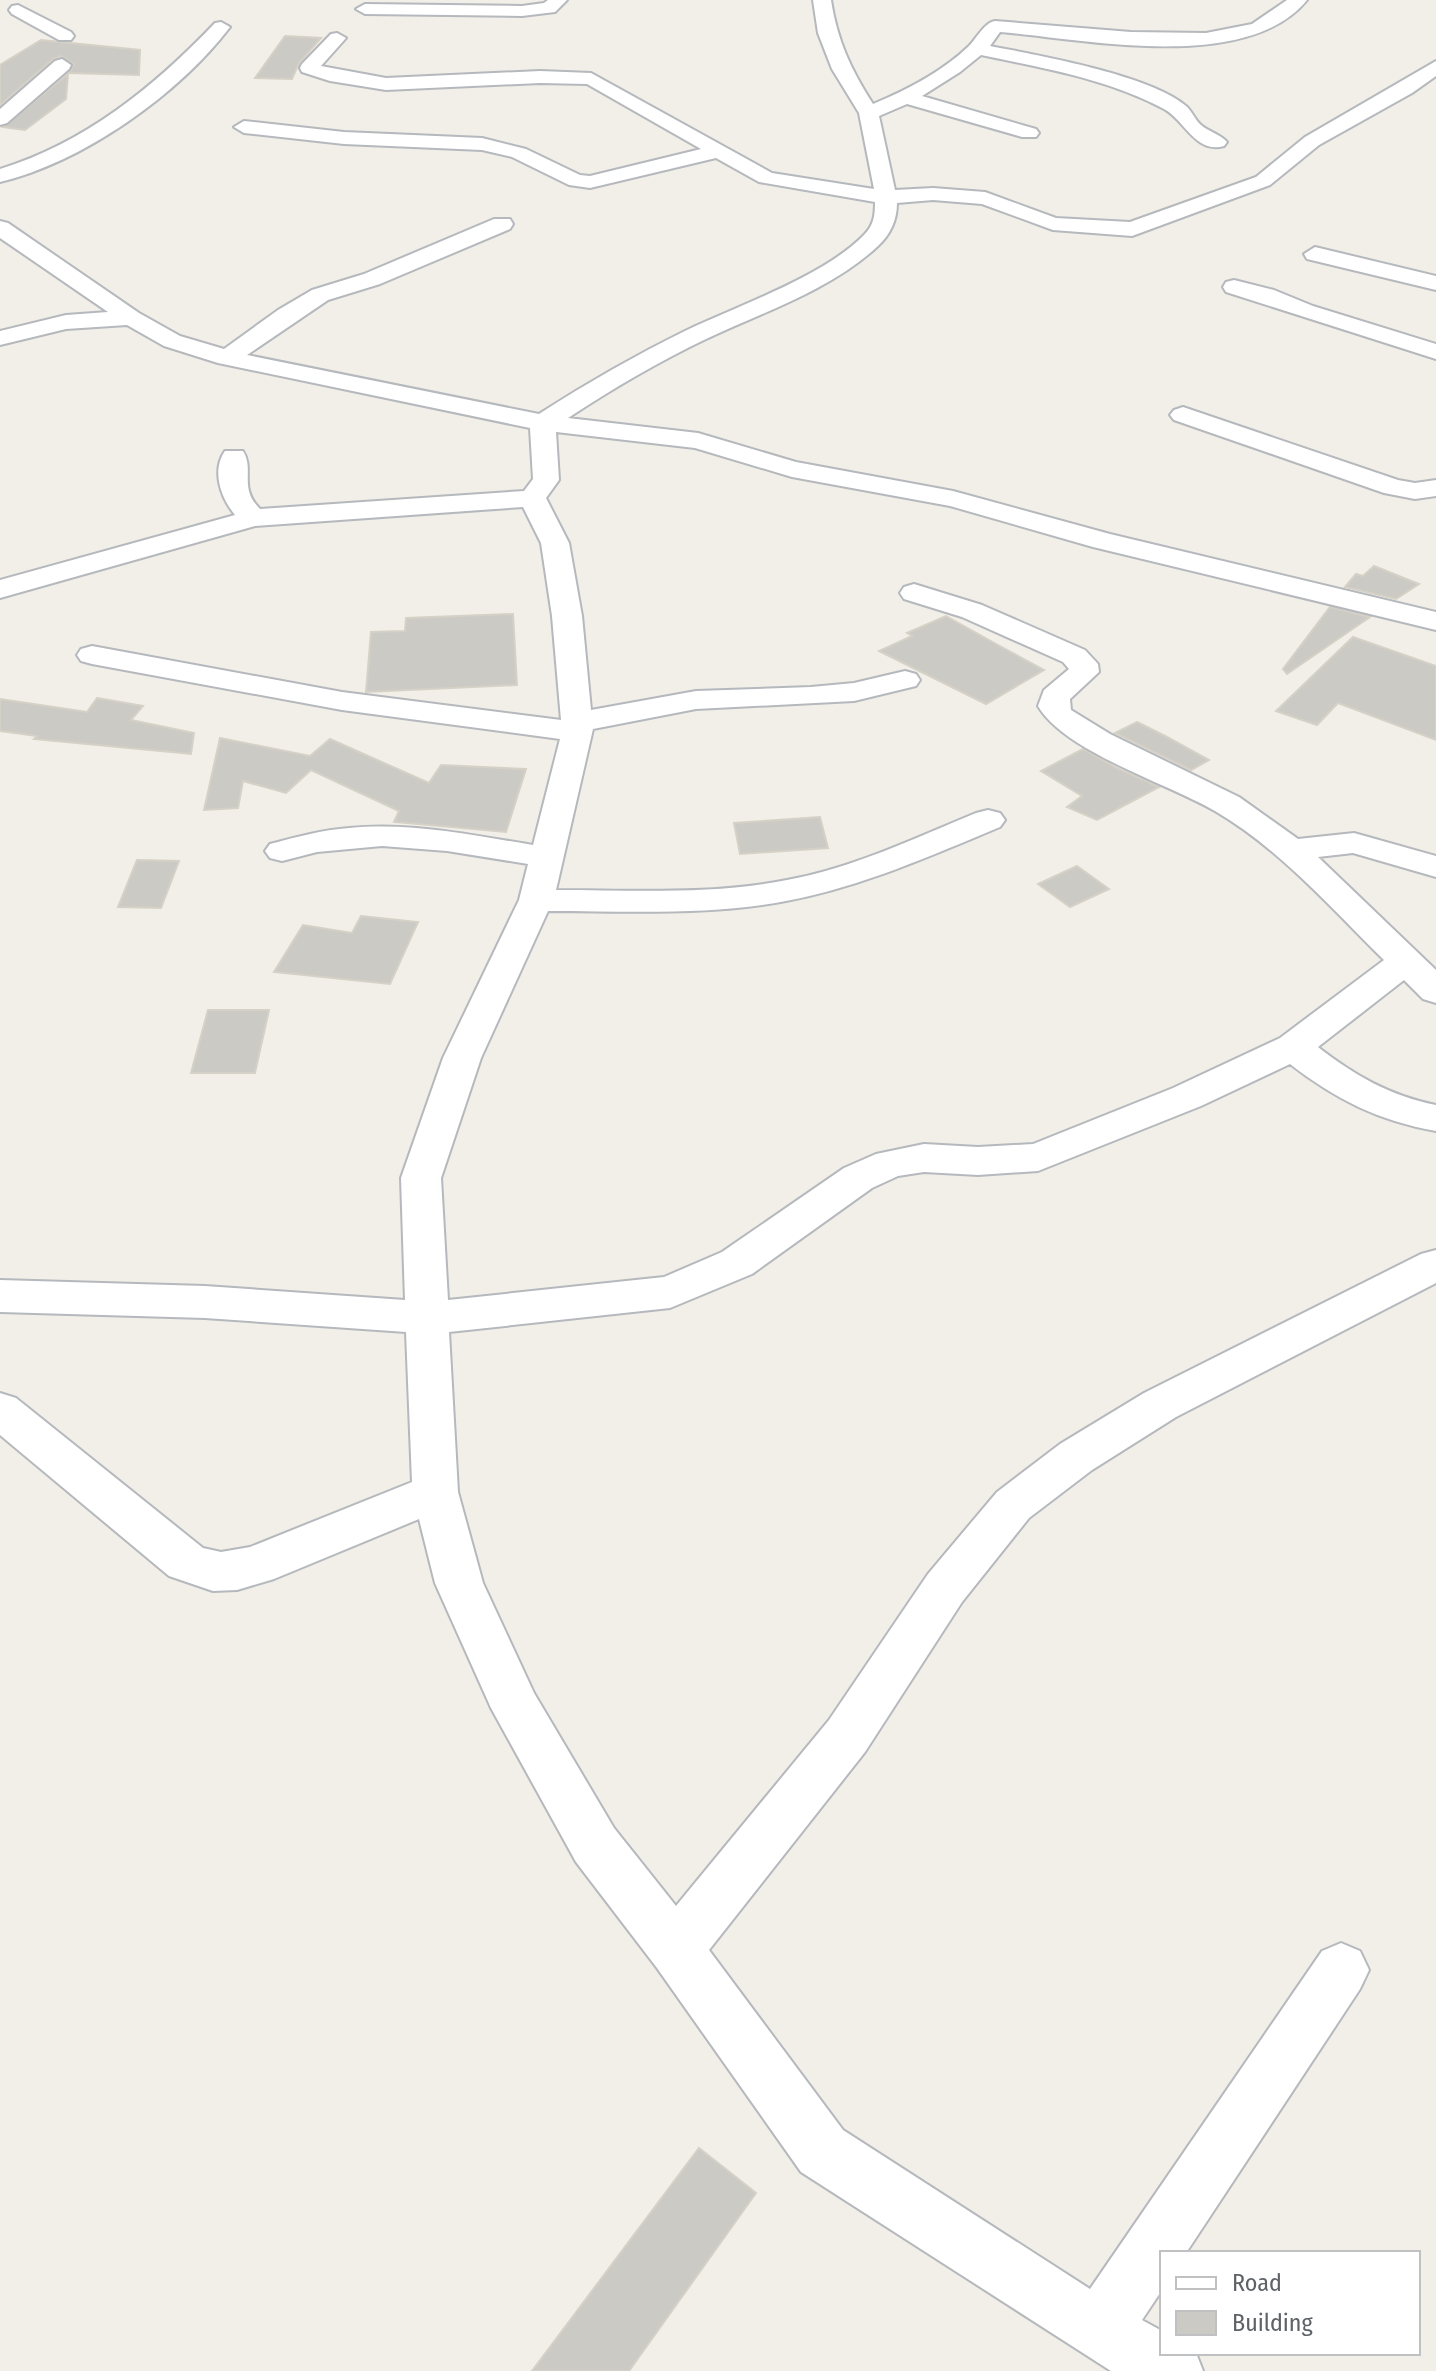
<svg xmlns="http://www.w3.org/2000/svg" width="1436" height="2371" viewBox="0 0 1436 2371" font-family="'Fira Sans Condensed',sans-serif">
  <rect width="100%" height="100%" fill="#f1efe8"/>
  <g fill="#cccac5" stroke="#d6d1c6" stroke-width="2">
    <polygon points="285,36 321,38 299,63 292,79 255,78"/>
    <polygon points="41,40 140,50 139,75 69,73 74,64 61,56 53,59 0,105 0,65"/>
    <polygon points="68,74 66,99 25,130 3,127"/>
    <polygon points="1374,566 1419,584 1396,599 1345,587 1356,574 1363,576"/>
    <polygon points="1330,607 1370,617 1287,674 1283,669"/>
    <polygon points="513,614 517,685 366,692 371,632 405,631 406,618"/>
    <polygon points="946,616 998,645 1044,670 986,704 879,651 912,636 907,633"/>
    <polygon points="1353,637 1436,666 1436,740 1338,703 1317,725 1276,711"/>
    <polygon points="97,698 143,706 131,720 194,733 191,754 34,739 37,736 0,731 0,699 87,712"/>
    <polygon points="1137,722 1167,737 1209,760 1191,770 1115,733"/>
    <polygon points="220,738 310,756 330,739 429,783 441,765 526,769 506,832 394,822 399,811 311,770 286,793 243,781 238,808 204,810"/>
    <polygon points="1083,749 1117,768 1159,787 1097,820 1067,807 1082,796 1041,771"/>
    <polygon points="820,817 828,848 740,854 734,823"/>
    <polygon points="137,860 179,861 161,908 118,907"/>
    <polygon points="1077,866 1109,889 1070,907 1038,884"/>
    <polygon points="361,916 418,922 390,984 274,972 303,925 352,933"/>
    <polygon points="208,1010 269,1010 255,1073 191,1073"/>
    <polygon points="699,2148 756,2193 629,2371 532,2371"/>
  </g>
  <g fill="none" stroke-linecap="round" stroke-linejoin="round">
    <defs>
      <g id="minor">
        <polygon points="548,0 567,0 555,12 522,16 365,14 356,9 365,4 522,6 544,3"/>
        <path d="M813,0H831C837,40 851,70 873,104C907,90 942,72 969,46C977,38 984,23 995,21L1131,32L1206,33L1252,24L1287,0H1307C1247,74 1083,39 1000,32L990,46C1037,55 1150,75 1186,106C1192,111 1195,120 1201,125C1209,132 1220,134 1227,142L1224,146C1195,154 1185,120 1164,109C1108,79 1043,68 981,55L960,72L922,96L1036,129L1039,133L1036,137H1022L907,104L879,116L895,190L933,188L985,192L1056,218L1130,222L1256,177L1305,137L1436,61V76L1412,93L1319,145L1270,185L1132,236L1053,230L982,204L933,200L897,203C897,219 891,234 878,246C831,290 763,312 706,339C658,362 612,389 568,418L698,433L796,462L953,491L1110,534L1436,612V630L1093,547L950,506L792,477L695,448L556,432L559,480L546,498L569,543L582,616L591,710L696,691L811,687L854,683L905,671L916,674L920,680L916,686L854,701L696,709L593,729L556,890C633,890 711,895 787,880C853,868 915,838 976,813L988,810L1000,813L1005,820L1000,827C930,856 861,887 786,901C708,916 628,911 548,911L481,1058L441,1178L448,1300L664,1277L722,1252L844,1168L876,1154L924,1144L978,1147L1033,1144L1173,1088L1280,1038L1384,960C1331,908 1280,849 1215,811C1167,783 1065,752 1038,706L1044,690L1069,669L1063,662L962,617L904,599L900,593L904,587L914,584L982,605L1085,650L1098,664L1099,672L1070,699L1071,710L1110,734L1239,797L1298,839L1354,833L1436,856V877L1353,853L1318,857L1436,970V1003L1423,999L1404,980L1318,1047C1354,1075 1390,1096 1436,1105V1131C1379,1121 1335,1099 1290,1064L1201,1106L1038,1171L978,1175L924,1172L898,1176L872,1188L752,1274L670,1308L449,1332L458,1492L483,1583L534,1693L614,1828L676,1906L829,1720L928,1574L997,1492L1060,1444L1144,1393L1421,1254L1436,1250V1283L1176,1417L1092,1470L1029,1518L962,1602L865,1752L709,1950L843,2130L1090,2289L1322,1951L1341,1943L1360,1951L1369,1970L1360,1989L1186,2253H1162V2290L1142,2320L1162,2331V2353H1196L1203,2371H1111L801,2172L657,1968L576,1862L491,1708L435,1583L419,1519L274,1579L237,1590L213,1591L169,1576L0,1435V1393L16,1398L203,1548L221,1552L250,1547L412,1482L406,1332L205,1318L0,1312V1280L205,1286L405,1300L401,1178L443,1058L519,900L528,864L447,851L382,846L317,852L282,861L270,858L265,851L270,844C296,837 322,830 349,828C410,822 472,835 533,845L560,739L342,710L92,664L81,661L77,655L81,649L92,646L342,692L561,720L552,616L541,543L523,507L255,526L0,598V580L235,515C221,498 211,471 225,451H243C255,470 238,487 260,509L524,491L533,479L530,428L218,363L164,346L127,325L66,329L0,345V331L66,315L108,312L0,238V221L8,223L139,313L180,336L224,349L278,310L312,290L364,274L494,219H510L513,224L510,229L380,284L328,300L247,355L539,414C587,383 636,355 687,330C740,305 824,276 864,235C874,225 875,215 875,202L759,182L716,158L590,188L569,185L512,157L482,150L344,144L244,133L234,127L244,121L344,132L482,138L526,149L580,175L590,176L701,149L587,84L540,83L386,90L330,81L302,72L300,68L302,64L331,34L337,33L346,38L321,66L386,78L540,71L591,73L772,173L874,189L859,113L832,69L818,33Z"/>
        <polygon points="18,5 71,32 74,36 71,40 59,40 12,14 9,10 12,6"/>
        <path d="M221,22L230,27C178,95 83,162 0,182V169C85,143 154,87 215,23Z"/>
        <polygon points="62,59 71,65 69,69 7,123 0,125 0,109 55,61"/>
        <polygon points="1315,247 1436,276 1436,290 1307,259 1304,254"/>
        <polygon points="1234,280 1274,290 1313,306 1436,344 1436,359 1226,292 1223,287 1226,282"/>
        <polygon points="1183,407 1398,480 1415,483 1436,480 1436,496 1415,499 1384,493 1174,420 1170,415 1174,410"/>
      </g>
    </defs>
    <use href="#minor" stroke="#b5b8bc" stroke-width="4"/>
    <use href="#minor" fill="#fff" fill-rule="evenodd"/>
  </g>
  <rect x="1160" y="2251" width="260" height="104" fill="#ffffff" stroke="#bfc1c3" stroke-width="2"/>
  <rect x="1176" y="2277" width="40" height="12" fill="#ffffff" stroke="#bfc1c3" stroke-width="2"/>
  <text x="1232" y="2291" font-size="24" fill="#5f6368">Road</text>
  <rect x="1176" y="2311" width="40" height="24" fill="#cccac5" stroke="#bfc1c3" stroke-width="2"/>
  <text x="1232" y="2331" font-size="24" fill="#5f6368">Building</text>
</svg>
